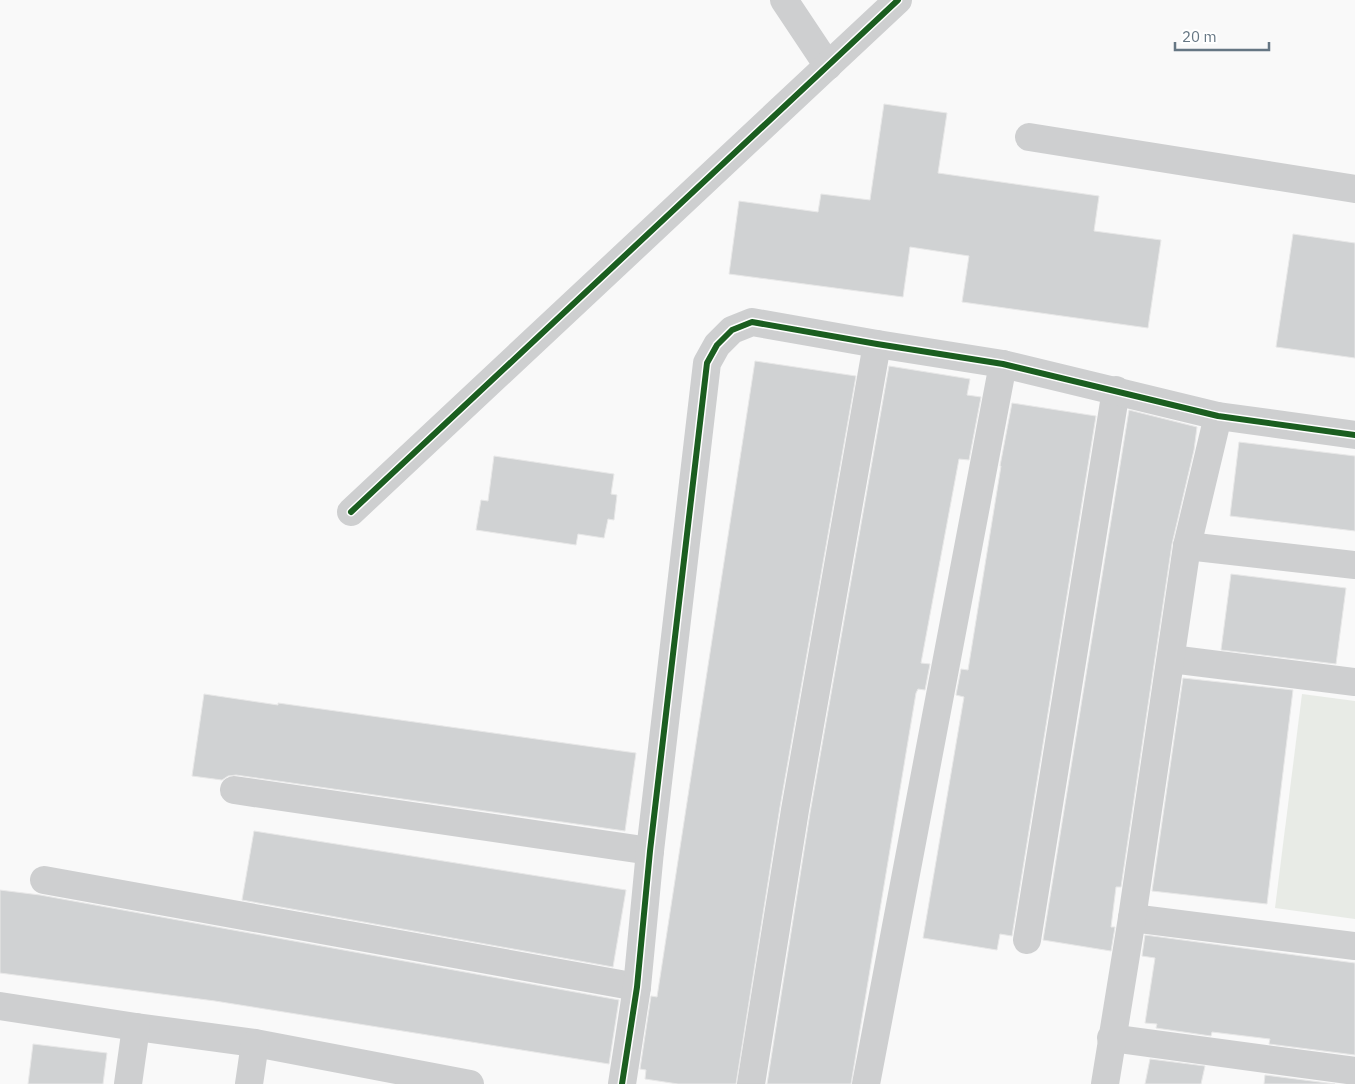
<svg xmlns="http://www.w3.org/2000/svg" width="1355" height="1084" viewBox="0 0 1355 1084" font-family="'IBM Plex Sans',sans-serif">
  <rect width="100%" height="100%" fill="#f9f9f9"/>
  <polygon fill="#e8ebe6" points="1302,694 1355,701 1355,919 1275,908"/>
  <g fill="#d0d2d3" stroke="#e8e8e8">
    <polygon points="884,104 947,113 938,173 1099,196 1094,231 1161,240 1148,328 962,302 969,256 910,247 903,297 729,274 739,201 818,212 821,194 870,200"/>
    <polygon points="1293,234 1355,243 1355,358 1276,347"/>
    <polygon points="755,361 856,376 780,807 736,1084 678,1084 645,1079 646,1070 640,1069 651,996 657,997"/>
    <polygon points="889,366 970,379 967,395 981,397 969,460 959,459 921,663 930,664 925,690 918,689 916,693 851,1084 767,1084 810,813"/>
    <polygon points="1012,403 1096,416 1012,936 1000,934 997,950 923,938 964,697 956,695 961,669 968,670 1001,466 1000,466"/>
    <polygon points="1129,410 1197,427 1194,450 1172,544 1121,887 1116,887 1111,927 1115,927 1111,951 1043,940"/>
    <polygon points="1239,442 1355,456 1355,531 1230,516"/>
    <polygon points="494,456 614,474 611,494 617,495 614,520 608,519 604,538 578,534 576,545 476,530 481,500 488,501"/>
    <polygon points="1231,574 1346,588 1336,664 1221,650"/>
    <polygon points="1183,678 1293,690 1267,904 1152,891"/>
    <polygon points="204,694 278,705 278,703 343,712 636,753 625,831 236,775 228,776 222,780 192,776"/>
    <polygon points="254,831 626,890 613,967 242,900"/>
    <polygon points="0,890 40,895 619,1000 609,1064 215,1001 0,973"/>
    <polygon points="1145,935 1355,963 1355,1055 1269,1044 1270,1039 1212,1032 1211,1036 1156,1028 1157,1024 1145,1023 1155,958 1142,956"/>
    <polygon points="33,1044 107,1053 103,1084 28,1084"/>
    <polygon points="1150,1059 1205,1066 1201,1084 1145,1084"/>
    <polygon points="1265,1075 1335,1084 1264,1084"/>
  </g>
  <g fill="none" stroke-linecap="round" stroke-linejoin="round">
    <g stroke="#cecfd0" stroke-width="28">
      <polyline points="784,0 828,66"/>
      <polyline points="1029,137 1355,189"/>
      <polyline points="351,512 898,0"/>
      <polyline points="1187,546 1355,565"/>
      <polyline points="1171,659 1355,682"/>
      <polyline points="234,790 650,851"/>
      <polyline points="44,880 637,987"/>
      <polyline points="1132,918 1355,946"/>
      <polyline points="1027,940 1116,390"/>
      <polyline points="0,1006 136,1027 255,1043 470,1084"/>
      <polyline points="1111,1038 1355,1071"/>
      <polyline points="128,1084 136,1027"/>
      <polyline points="249,1084 255,1043"/>
      <polyline points="622,1084 637,987 650,851 707,363 717,345 732,330 752,322 877,344 1003,364 1218,416 1355,435"/>
      <polyline points="751,1084 795,810 877,344"/>
      <polyline points="866,1084 1003,364"/>
      <polyline points="1105,1084 1132,918 1187,546 1218,416"/>
    </g>
    <defs>
      <g id="cycleway">
        <polyline points="351,512 898,0"/>
        <polyline points="622,1084 637,987 650,851 707,363 717,345 732,330 752,322 877,344 1003,364 1218,416 1355,435"/>
      </g>
    </defs>
    <use href="#cycleway" stroke="#fff" stroke-width="9"/>
    <use href="#cycleway" stroke="#1b5e20" stroke-width="6"/>
  </g>
  <path d="M1175 42v8h94v-8" fill="none" stroke="#657683" stroke-width="2.5"/>
  <text x="1182" y="42" font-size="15" fill="#657683" stroke="#ffffff" stroke-width="4" paint-order="stroke">20 m</text>
</svg>
